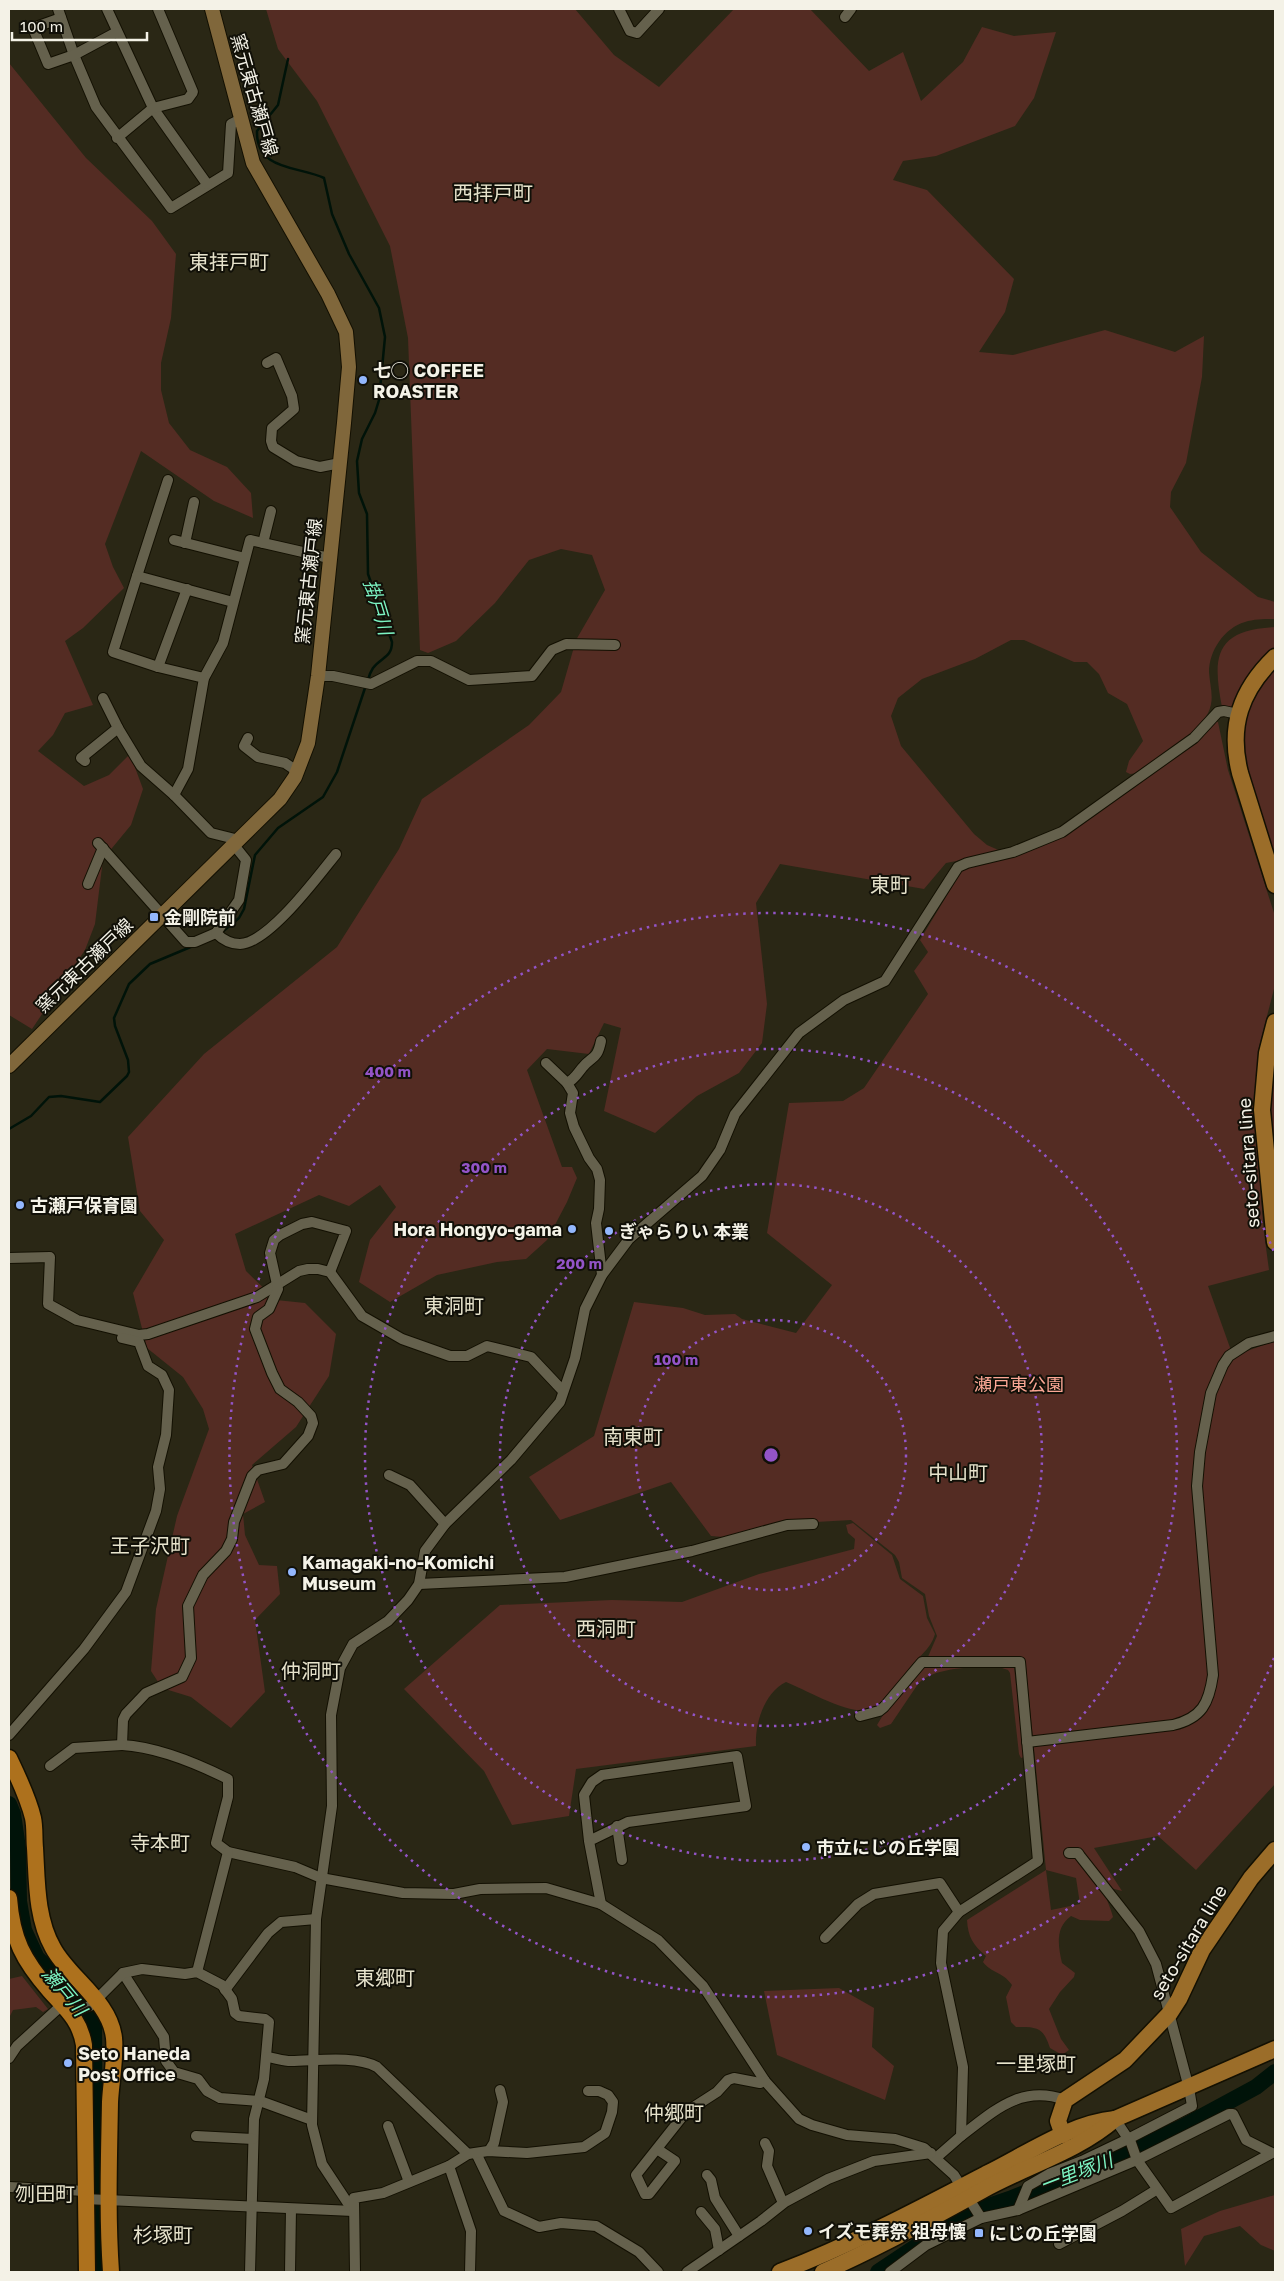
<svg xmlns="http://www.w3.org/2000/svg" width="1284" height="2281" viewBox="0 0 1284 2281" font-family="'Golos Text','Noto Sans JP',sans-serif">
  <rect width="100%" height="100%" fill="#2a2715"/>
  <g fill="#542c23" fill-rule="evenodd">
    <path d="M266,9H575L614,55L659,87L734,9H810L869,71L903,52L921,101L963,62L982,27L1014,36L1056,32L1034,98L1015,126L936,156L903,161L893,180L927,190L1014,279L1005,312L979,352L1013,355L1105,330L1175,352L1204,336L1202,377L1186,463L1171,492L1170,507L1201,552L1258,597L1275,602V619C1265,619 1254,619 1245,622C1224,628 1209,651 1209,672C1210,687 1215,699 1208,713C1194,739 1161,756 1138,773L1130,774L1126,772L1129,761L1143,741L1127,704L1108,693L1099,674L1087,662H1074L1024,640H1011L975,659L922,679L898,698L891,716L901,746L974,834L987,845L1003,852L946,863L924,889L780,864L756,903L767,1004L762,1043L739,1073L697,1096L655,1133L604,1111L621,1028L604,1023L589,1054L547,1049L527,1070L562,1167H572L577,1178L567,1202L547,1240L526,1259L497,1262L437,1275L390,1302L359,1282L370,1240L396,1207L380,1185L349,1206L319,1195L235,1234L246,1271L276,1300L305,1303L336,1334L329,1376L296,1427L252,1465L265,1502L243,1514L245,1535L259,1565L277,1566L280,1594L255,1620L265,1692L231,1728L191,1697L162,1688L151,1671L156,1609L177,1516L209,1429L203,1409L183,1377L147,1348L133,1293L164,1240L140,1211L128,1137L204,1054L337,947L399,849L422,799L529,725L561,692L576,640L605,590L592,555L561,549L529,560L495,603L456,641L428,653L420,650L408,338L390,246L317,101L278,49Z"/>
    <polygon points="9,63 86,158 152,221 176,254 171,318 161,363 161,390 169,423 190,450 227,467 251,493 253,518 214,501 141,451 105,544 113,567 124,588 83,628 65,641 93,705 65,713 53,735 38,751 84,786 109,775 130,754 143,789 131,825 103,859 95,924 85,950 32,1029 9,1015"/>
    <path d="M1275,627V647C1256,664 1239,684 1232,709L1222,707C1212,656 1215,630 1275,627Z"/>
    <polygon points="1275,667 1275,868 1241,757 1243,723 1258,687"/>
    <path d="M1213,721L1218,722L1228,770L1275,916V985L1259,1047L1254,1108L1264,1233L1269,1270L1208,1286L1233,1356L1275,1341V1784L1196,1870L1158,1836L1094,1848L1122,1891L1099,1885C1104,1891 1111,1909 1113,1917L1109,1921L1080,1920L1071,1916C1055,1928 1058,1945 1062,1963L1075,1973L1074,1977L1060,1992L1049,2009L1061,2039L1069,2050L1062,2055L1050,2048C1043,2027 1038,2027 1016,2027L1011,2022L1006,1997L1012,1985C1002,1971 991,1973 983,1962L986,1956C973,1945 968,1937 967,1920L1046,1870L1025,1658L927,1659L937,1636L929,1616L925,1594L902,1578L899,1562L895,1555L851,1520L816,1522L723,1537L711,1536L671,1482L560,1520L529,1477L594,1436L634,1302L683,1308L705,1315L735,1314L742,1319L796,1333L832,1285L767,1233L789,1103L843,1101L864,1088L928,994L914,971L928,952L920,940L961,872L968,867L1060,838ZM1046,1870L1076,1878L1080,1904L1051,1910Z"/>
    <polygon points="1275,1043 1275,1198 1268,1090"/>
    <path d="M853,1523L892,1555L900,1579L923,1596L927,1618L935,1634C930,1651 917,1657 908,1670C901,1681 888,1701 876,1708C856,1720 807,1690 786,1682C764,1693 755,1723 756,1746L576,1769L569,1816L512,1825L484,1771L404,1689L500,1605L612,1600L682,1602L759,1574L854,1549L855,1539L848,1533L846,1525Z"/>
    <path d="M921,1666L1014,1667L1024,1757L1021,1758L1019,1754L1010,1673L1008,1670L1002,1668C980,1666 933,1666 918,1684L891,1724L880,1728L877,1725L886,1710Z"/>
    <polygon points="22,1976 48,2009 43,2012 36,2007 13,2010 9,2018 9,1979"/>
    <polygon points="839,1988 874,2008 872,2047 894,2066 885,2100 777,2055 764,1991"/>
    <polygon points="1275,2195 1275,2251 1261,2245 1240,2226 1204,2236 1185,2266 1181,2229 1220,2211"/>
  </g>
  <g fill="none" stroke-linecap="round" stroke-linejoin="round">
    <g stroke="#001309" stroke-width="2.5">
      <path d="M288,59L278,105L257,131C256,171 299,166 324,178L332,214L349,254L379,308L385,337L379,400L375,413L362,439L357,461L359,493L367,514L368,574L392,642C392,658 381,657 373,668C371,671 369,676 368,680"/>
      <polyline points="221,933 239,918 244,909 255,855 278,828 323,797 337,772 366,685"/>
      <polyline points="9,1129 31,1116 49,1097 61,1096 100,1102 127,1076 129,1072 128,1060 115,1026 114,1018 129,984 150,964 193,946"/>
    </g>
    <g stroke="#001309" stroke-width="16">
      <polyline points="9,1804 13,1814 18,1848 19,1901 24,1930 37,1958 67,1988 94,2025 95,2185 98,2272"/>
      <polyline points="878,2272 965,2214 1012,2198 1122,2155 1182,2127 1256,2087 1275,2072"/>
    </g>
    <defs>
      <g id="minor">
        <polyline points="58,9 74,55 96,107 171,208 228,173 231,124 241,119"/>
        <polyline points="107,9 153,108 207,184"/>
        <polyline points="619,9 630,31 637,33 659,9"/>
        <polyline points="845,17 851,9"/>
        <polyline points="61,18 33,28 48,64 74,55 117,32"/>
        <polyline points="117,138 153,108 188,99 193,92 158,9"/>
        <polyline points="267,363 276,358 292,396 294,409 272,428 271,441 273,447 296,461 320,467 340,463"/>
        <polyline points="174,540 245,558"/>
        <polyline points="185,543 194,502"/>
        <polyline points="263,543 271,511"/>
        <polyline points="137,576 168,480"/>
        <polyline points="158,667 187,589"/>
        <polyline points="318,676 333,676 371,684 417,661 431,661 469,680 532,676 552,650 566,644 615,645"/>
        <polyline points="204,678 158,667 113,652 137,576 233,602"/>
        <polyline points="103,698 118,728 141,766 174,795 211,833 239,840"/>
        <polyline points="248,738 244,746 258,757 285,763 297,771"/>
        <polyline points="85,761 81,758 118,728"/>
        <polyline points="174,795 188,769 204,678 223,643 250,540 329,558"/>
        <polyline points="98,843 186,942 195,942 216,933 239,900 246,860 234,845"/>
        <polyline points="88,884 103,848"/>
        <path d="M216,933C222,939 231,944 240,944C269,943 318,876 336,854"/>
        <polyline points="546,1063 567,1083 573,1093 570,1113 574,1127 589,1158 597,1169 600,1180 599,1209 596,1223 602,1275"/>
        <path d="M567,1083C575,1079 577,1074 582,1068C592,1055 597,1061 601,1041"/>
        <polyline points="9,1258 50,1257 48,1304 77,1320 139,1335 148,1334 257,1297 299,1271 308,1269 318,1269 330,1272 362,1316 402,1339 450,1356 467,1356 487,1346 531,1357 563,1391"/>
        <path d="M330,1272L346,1231L312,1222L302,1224L280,1235L274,1240L270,1253L278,1289L269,1309L258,1317L255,1329L272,1373L280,1389L298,1402L311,1416L313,1423L308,1436L283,1464L258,1470L252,1476L234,1522L232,1539L226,1551L203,1575L188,1606L191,1658L182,1677L146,1693L126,1714L123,1720L122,1745C158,1747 196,1763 228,1779V1797L216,1843L228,1852L295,1867L321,1878L403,1893L454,1894L480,1889L546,1888L601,1904L658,1940L703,1986L765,2081L799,2119L812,2125L847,2135L895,2139L924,2148L954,2175L981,2218"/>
        <polyline points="389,1475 410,1485 445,1524"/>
        <polyline points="419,1584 565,1577 692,1551 787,1525 813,1524"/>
        <polyline points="860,1716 879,1711 884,1707 922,1662 1020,1662 1038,1861 959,1912 943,1931 941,1963 963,2067 961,2136 937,2157"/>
        <polyline points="9,1735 84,1649 126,1592 156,1511 160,1489 158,1467 166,1435 169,1390 162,1375 148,1366 139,1342 122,1338"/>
        <path d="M1027,1742L1173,1725C1202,1718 1209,1703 1213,1675L1197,1486L1200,1452L1211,1393L1223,1365L1229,1356L1249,1343L1275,1336"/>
        <polyline points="50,1766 74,1748 122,1745"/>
        <polyline points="617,1826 622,1860"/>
        <polyline points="589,1841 584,1795 592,1782 602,1775 737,1756 746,1806 628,1822 589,1841 601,1904"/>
        <polyline points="825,1938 858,1904 874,1894 940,1883 959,1912"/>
        <polyline points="197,1972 228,1852"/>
        <polyline points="123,1973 164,2037 166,2061 174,2072 198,2079 207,2091 220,2098 260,2101 312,2120"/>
        <polyline points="225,1990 268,1933 281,1922 316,1919"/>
        <polyline points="71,2012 90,2006 123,1973 142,1969 185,1974 197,1972 222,1985 232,1999 235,2013 239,2016 265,2019 269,2022 264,2079 254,2119 250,2272"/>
        <path d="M267,2057C275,2058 283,2061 291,2061C315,2061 355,2055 377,2067L468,2154"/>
        <polyline points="9,2058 17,2046 63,2004"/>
        <polyline points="388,2126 409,2182"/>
        <polyline points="196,2136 253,2139"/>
        <path d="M961,2136C994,2111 1021,2084 1065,2100"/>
        <polyline points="765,2143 769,2151 767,2166 783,2203"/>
        <polyline points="657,2149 675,2161 649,2194 645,2194 636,2175 686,2112 717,2092 728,2080 734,2078 760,2083 765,2081"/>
        <polyline points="489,2151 494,2143 503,2102 500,2090"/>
        <polyline points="476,2153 504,2211 539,2227 561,2223 596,2226 639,2252 658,2272"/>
        <polyline points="449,2166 471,2231 470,2272"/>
        <polyline points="707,2175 711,2180 715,2198 739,2236"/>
        <polyline points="9,2187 85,2191"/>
        <polyline points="85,2199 353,2211"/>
        <polyline points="1018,2210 1028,2186 1049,2174 1082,2161 1128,2139 1192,2106 1189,2088 1156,1964 1139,1931 1080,1856 1078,1853 1069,1853"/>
        <polyline points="353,2211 322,2164 312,2125 316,1919 332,1806 331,1715 340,1668 353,1644 388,1621 408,1600 419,1584 425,1551 445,1524 511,1460 560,1402 575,1358 585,1309 602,1275 629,1239 702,1176 720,1150 735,1114 799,1033 844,1000 885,981 958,867 967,863 1013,852 1062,832 1194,738 1218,712 1224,711 1238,714"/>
        <polyline points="701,2212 715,2229 719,2250"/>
        <polyline points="1059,2244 1122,2211 1156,2190"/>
        <polyline points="290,2272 291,2209"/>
        <polyline points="355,2272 354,2198 383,2193 449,2166 468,2154 488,2151 527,2153 584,2147 605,2133 612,2112 613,2102 608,2095 599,2091 588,2091"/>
        <polyline points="687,2272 761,2221 785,2202 828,2179 874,2161 931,2153"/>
        <polyline points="890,2272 926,2245 981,2218 1018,2210 1137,2160 1229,2114 1233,2114 1246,2140 1272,2153 1171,2208 1137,2160 1131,2143 1115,2119"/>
      </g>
      <polyline id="secondary" points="9,1066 280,799 295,777 308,743 318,676 344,423 349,367 346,332 328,294 253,163 212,9"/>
      <g id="primary">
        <path d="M1275,657C1241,690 1228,726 1240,773L1275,885"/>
        <polyline points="1275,1022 1267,1053 1262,1110 1275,1242"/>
        <polyline points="1063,2135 1058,2121 1065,2100 1125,2060 1170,2013 1179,1999 1202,1950 1251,1878 1275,1850"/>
        <path d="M780,2272C851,2245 919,2209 986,2174C1025,2155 1071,2123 1115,2119"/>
        <path d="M823,2272C878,2248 931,2219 983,2190C1026,2166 1077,2152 1115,2119L1275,2049"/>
      </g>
      <g id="trunk">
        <path d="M9,1758C18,1777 28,1797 33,1818C35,1827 34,1838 35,1848C37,1881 36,1918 53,1948C69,1978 110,2001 114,2038C116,2057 111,2082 110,2102C109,2159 107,2215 111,2272"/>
        <path d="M9,1898C12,1939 23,1960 50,1991C66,2009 80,2020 84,2045L87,2272"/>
      </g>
    </defs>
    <use href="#minor" stroke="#131002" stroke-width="12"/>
    <use href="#secondary" stroke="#131002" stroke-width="16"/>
    <use href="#primary" stroke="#131002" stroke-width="19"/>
    <use href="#trunk" stroke="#131002" stroke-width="19"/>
    <use href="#minor" stroke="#65614d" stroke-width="10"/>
    <use href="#secondary" stroke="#80673b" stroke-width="14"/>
    <use href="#primary" stroke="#9b6d29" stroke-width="16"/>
    <use href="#trunk" stroke="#ad711d" stroke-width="16"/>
  </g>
  <g fill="none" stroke="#9354c7" stroke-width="2.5" stroke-dasharray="2.5 5">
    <circle cx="771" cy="1455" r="135"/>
    <circle cx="771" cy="1455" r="271"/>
    <circle cx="771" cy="1455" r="406"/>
    <path d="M1274 1658A542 542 0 1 1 1274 1252"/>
  </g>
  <g fill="#93b7fd" stroke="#111008" stroke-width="2">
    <circle cx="363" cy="380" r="5"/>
    <rect x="149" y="912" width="10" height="10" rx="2.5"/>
    <circle cx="20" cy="1205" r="5"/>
    <circle cx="572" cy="1229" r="5"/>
    <circle cx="609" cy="1231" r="5"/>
    <circle cx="292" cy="1572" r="5"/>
    <circle cx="806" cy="1847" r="5"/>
    <circle cx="68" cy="2063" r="5"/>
    <circle cx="808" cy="2231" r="5"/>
    <rect x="974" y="2228" width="10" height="10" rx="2.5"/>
  </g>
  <g text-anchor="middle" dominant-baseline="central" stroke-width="4" stroke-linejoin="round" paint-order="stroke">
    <g font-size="18" fill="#f4f2e7" stroke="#111008">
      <text transform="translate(255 95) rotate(74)">窯元東古瀬戸線</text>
      <text transform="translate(308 581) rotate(-84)">窯元東古瀬戸線</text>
      <text transform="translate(84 965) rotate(-44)">窯元東古瀬戸線</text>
      <text transform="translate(1248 1163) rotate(-94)">seto-sitara line</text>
      <text transform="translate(1188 1942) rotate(-59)">seto-sitara line</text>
    </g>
    <g font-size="18" font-weight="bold" fill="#f4f2e7" stroke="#111008" text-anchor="start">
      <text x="373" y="370">七◯ COFFEE<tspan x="373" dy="21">ROASTER</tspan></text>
      <text x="164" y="917">金剛院前</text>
      <text x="30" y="1205">古瀬戸保育園</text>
      <text x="562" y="1229" text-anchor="end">Hora Hongyo-gama</text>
      <text x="619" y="1231">ぎゃらりい 本業</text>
      <text x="302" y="1562">Kamagaki-no-Komichi<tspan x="302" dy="21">Museum</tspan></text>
      <text x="816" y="1847">市立にじの丘学園</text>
      <text x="78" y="2053">Seto Haneda<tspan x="78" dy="21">Post Office</tspan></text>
      <text x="818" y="2231">イズモ葬祭 祖母懐</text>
      <text x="989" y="2233">にじの丘学園</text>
    </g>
    <g font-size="18" fill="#fba795" stroke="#111008">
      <text x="1019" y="1384">瀬戸東公園</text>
    </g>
    <g font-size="19" font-style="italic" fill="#7cf3c2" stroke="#111008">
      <text transform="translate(379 607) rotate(73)">掛戸川</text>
      <text transform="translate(65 1991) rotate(50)">瀬戸川</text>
      <text transform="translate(1076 2172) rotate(-21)">一里塚川</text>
    </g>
    <g font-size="20" fill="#e7e3cc" stroke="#111008">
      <text x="493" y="192">西拝戸町</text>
      <text x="229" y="261">東拝戸町</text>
      <text x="890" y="884">東町</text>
      <text x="454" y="1305">東洞町</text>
      <text x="633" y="1436">南東町</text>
      <text x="958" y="1472">中山町</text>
      <text x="150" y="1545">王子沢町</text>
      <text x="606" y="1628">西洞町</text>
      <text x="311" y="1670">仲洞町</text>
      <text x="160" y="1842">寺本町</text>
      <text x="385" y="1977">東郷町</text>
      <text x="1036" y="2063">一里塚町</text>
      <text x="674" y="2112">仲郷町</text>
      <text x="45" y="2193">刎田町</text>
      <text x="163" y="2234">杉塚町</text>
    </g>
  </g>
  <circle cx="771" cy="1455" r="8" fill="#9354c7" stroke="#111008" stroke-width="2.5"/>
  <g font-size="15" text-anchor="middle" font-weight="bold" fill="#9354c7" stroke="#111008" stroke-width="4" stroke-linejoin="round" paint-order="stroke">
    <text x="388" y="1077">400 m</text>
    <text x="484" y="1173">300 m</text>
    <text x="579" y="1269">200 m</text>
    <text x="676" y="1365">100 m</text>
  </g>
  <rect width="1284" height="2281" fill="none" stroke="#f4f2e7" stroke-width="20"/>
  <path d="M12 32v8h135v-8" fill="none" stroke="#f4f2e7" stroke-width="2.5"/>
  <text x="20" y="32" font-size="15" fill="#f4f2e7" stroke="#111008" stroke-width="4" paint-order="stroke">100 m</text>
</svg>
